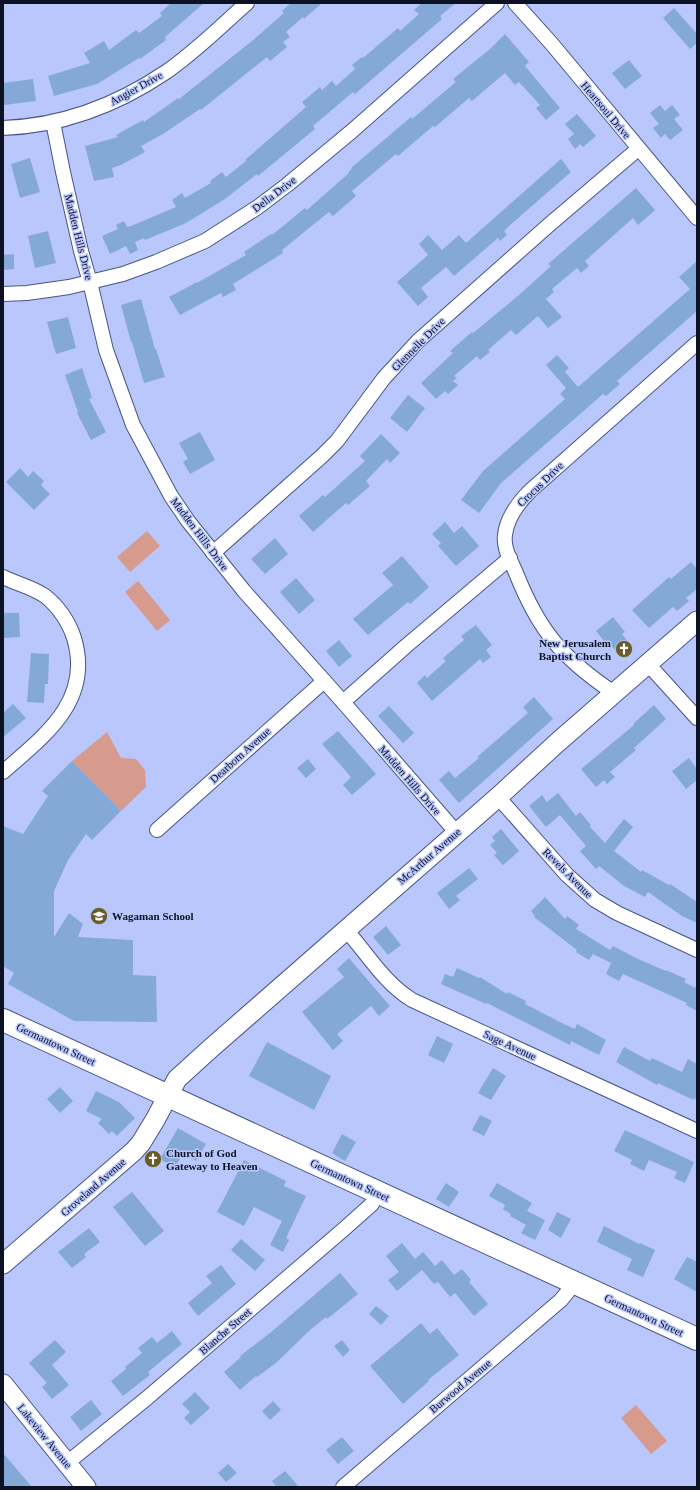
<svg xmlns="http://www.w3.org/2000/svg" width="700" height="1490" viewBox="0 0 700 1490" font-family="'Times New Roman',serif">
  <rect width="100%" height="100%" fill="#b9c7fd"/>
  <g fill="#d79b8d">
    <polygon points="147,531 160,546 130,572 117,557"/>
    <polygon points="138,581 170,620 157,631 125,592"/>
    <polygon points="107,732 121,758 136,759 145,770 146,787 121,811 72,761"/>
    <polygon points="636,1405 667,1441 651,1454 621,1418"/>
  </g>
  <g fill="#85a9d6">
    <polygon points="171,3 204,3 165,37 166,40 140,59 139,58 97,84 54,96 48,76 90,63 84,53 104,41 109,50 136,30 139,33 162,16 160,13"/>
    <polygon points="291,3 322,3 304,19 303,17 286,32 290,37 283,42 287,47 270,61 267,57 201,110 200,109 163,134 141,146 145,152 121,165 112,168 114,177 94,181 85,146 118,137 116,135 143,120 144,122 178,98 179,99 252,41 284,13 282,11"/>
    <polygon points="422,3 456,3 440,16 442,19 355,94 353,92 313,126 315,129 258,176 257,174 225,199 186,223 145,240 144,238 135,242 138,250 130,254 126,246 110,254 102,236 118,229 116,225 124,221 127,227 131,226 176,207 172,200 182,193 185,198 211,183 210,181 222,172 226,177 246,161 245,160 306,107 302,102 320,87 322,90 332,81 336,86 355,69 352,65 362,57 363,58 398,28 400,31 419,14 414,10"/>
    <polygon points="674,8 697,34 697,43 690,49 663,18"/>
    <polygon points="505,34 529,62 525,66 560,108 546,120 536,108 540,105 519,82 515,85 505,73 472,101 469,98 435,127 433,126 398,156 396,154 352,191 356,196 333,216 329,212 282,250 283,253 233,284 236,290 223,297 221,293 180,315 169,297 197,282 197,283 246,255 244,252 271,234 272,235 305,208 307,210 349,173 348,172 352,169 351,168 411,117 412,119 456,82 453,79 490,49"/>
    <polygon points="629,60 642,76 625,89 612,73"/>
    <polygon points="33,79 36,101 4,105 3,83"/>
    <polygon points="660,105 665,111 672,105 680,115 674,119 683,130 670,140 665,134 661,138 653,128 659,124 650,113"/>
    <polygon points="577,114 596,136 583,147 580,144 575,149 568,139 574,134 565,124"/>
    <polygon points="30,158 40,192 20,198 11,164"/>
    <polygon points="561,159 571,172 509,226 504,231 507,235 500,241 498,238 454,276 446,267 421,288 428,297 418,306 397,282 428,255 419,244 428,235 442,250 459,235 466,243"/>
    <polygon points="636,188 655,210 638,225 633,218 585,261 589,266 581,273 577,268 552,289 554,292 546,299 562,317 548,328 538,316 516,335 511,330 488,350 490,352 480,360 477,356 454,376 457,378 453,381 458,385 448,394 445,391 436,399 421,383 453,353 450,351 472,332 473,333 519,295 551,266 548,264"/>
    <polygon points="48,231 56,263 35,268 28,236"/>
    <polygon points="14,254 14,269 3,270 3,255"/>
    <polygon points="697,261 697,311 617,381 620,384 606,396 603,394 501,483 479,513 461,500 483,471 565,399 560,394 566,388 546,365 557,355 569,368 565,372 578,387 690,289 679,277"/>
    <polygon points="141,299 155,349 156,349 165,377 144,383 132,342 131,342 121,305"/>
    <polygon points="68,317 76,348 56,354 47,322"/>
    <polygon points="82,368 92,398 89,399 106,432 91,440 77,413 78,412 65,375"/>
    <polygon points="408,395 425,408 407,432 390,418"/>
    <polygon points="200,432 215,460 190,474 183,462 188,459 179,443"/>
    <polygon points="381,434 400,453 390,463 387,459 366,481 370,486 348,505 346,503 313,532 299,516 323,495 325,497 365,461 360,456"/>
    <polygon points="20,468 28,477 33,471 44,481 41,485 50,494 34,510 6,482"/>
    <polygon points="445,522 454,533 462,526 479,546 456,566 438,546 441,543 432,534"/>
    <polygon points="275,538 288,554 265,574 251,559"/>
    <polygon points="402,556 429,587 410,604 408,602 368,635 353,619 393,585 382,573"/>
    <polygon points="691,562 697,569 697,589 686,598 689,601 677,611 673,607 649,628 632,610 669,577 671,579"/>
    <polygon points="296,578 315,600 299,614 280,592"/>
    <polygon points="3,613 19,613 20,637 3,638"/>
    <polygon points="613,617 625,632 622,634 632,647 620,656 610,644 608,646 596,631"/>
    <polygon points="476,625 492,645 486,650 491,657 483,663 480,659 432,701 417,683 425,675 427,678 446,661 443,658 464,640 461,636"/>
    <polygon points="339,640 352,656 339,667 326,651"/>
    <polygon points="31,653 49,654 48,684 45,684 44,703 27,702"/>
    <polygon points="534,697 553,719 459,803 439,780 449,771 455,778 479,758 477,757 528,713 523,707"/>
    <polygon points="13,704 26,718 3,737 3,713"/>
    <polygon points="654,705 666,719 634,748 636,750 610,772 615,777 607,784 604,780 596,787 581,769 634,725 633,724"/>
    <polygon points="389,706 414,733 403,743 378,716"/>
    <polygon points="338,731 376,774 352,795 343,785 351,777 322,744"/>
    <polygon points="689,758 697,769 697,780 686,789 672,771"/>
    <polygon points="308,759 316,769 306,778 297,768"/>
    <polygon points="72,761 121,811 92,840 86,834 68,860 54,891 54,937 69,913 83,924 78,937 133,940 133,975 156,976 157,1022 74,1021 8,984 14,973 3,966 3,826 23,834 48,796 42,791"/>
    <polygon points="558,793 576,816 580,812 591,825 590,827 605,843 624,819 633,827 614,851 641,872 642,870 669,885 670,884 697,902 697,923 682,916 648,892 645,897 624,886 599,866 596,869 580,851 586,846 560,815 546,827 529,806 542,795 547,802"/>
    <polygon points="501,829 519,851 503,865 494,855 497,853 490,845 495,841 492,837"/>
    <polygon points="469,868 478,879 456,896 460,900 449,909 437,893"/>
    <polygon points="545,897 565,919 567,916 579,925 576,929 610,950 613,946 638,959 666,971 666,970 686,979 684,982 695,988 697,983 697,1011 686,1005 687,1003 623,974 619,981 606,974 611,963 593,954 589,960 576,952 577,950 534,917 535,916 531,911"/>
    <polygon points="386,926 401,945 388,955 373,937"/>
    <polygon points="349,958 390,1006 379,1016 371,1006 337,1034 343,1041 333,1050 302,1012 344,977 337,969"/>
    <polygon points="457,968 479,978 480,977 507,994 508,992 526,1001 525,1004 564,1024 575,1029 577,1024 606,1040 599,1055 571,1041 570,1045 487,1003 486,1004 441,984 445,974 453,977"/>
    <polygon points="437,1036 453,1044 444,1063 428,1055"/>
    <polygon points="267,1042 331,1076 314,1110 249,1076"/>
    <polygon points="624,1047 650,1061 652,1058 682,1072 688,1059 697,1064 697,1100 694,1098 693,1100 658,1083 657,1085 616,1062"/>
    <polygon points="493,1068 506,1076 491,1100 478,1093"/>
    <polygon points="60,1087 73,1101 60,1113 47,1099"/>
    <polygon points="96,1091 119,1102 135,1118 117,1136 112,1131 109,1134 98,1123 102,1119 86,1111"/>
    <polygon points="480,1115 492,1121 484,1136 472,1130"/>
    <polygon points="178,1128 206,1144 196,1161 183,1153 175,1168 160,1159"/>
    <polygon points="625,1130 694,1162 685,1183 674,1178 677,1172 649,1160 644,1171 630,1164 632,1160 614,1151"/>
    <polygon points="342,1134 356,1142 345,1161 332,1153"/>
    <polygon points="244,1160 286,1181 284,1186 306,1196 286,1238 289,1240 283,1252 270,1245 282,1221 254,1207 244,1226 217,1212"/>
    <polygon points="446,1183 459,1192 449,1207 436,1199"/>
    <polygon points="497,1183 532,1203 527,1211 545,1220 535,1240 521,1233 526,1225 510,1216 511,1214 503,1209 505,1205 489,1196"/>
    <polygon points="132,1192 164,1231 145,1246 113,1207"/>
    <polygon points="557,1212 571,1219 561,1238 548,1230"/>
    <polygon points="604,1226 639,1244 640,1243 655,1250 643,1277 627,1270 632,1259 597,1242"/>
    <polygon points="89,1228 100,1242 84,1254 86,1257 72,1268 58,1252"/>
    <polygon points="241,1239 265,1260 255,1271 231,1250"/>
    <polygon points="402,1243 415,1259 423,1252 435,1266 442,1260 454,1275 462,1269 471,1280 469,1282 488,1304 474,1316 455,1293 450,1297 438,1282 434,1284 422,1270 397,1291 388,1280 399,1272 386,1256"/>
    <polygon points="687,1257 697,1262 697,1292 674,1279"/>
    <polygon points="221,1265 236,1284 198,1316 188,1303 212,1283 206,1276"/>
    <polygon points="340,1273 358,1294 327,1319 326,1317 310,1330 276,1363 257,1377 256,1376 240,1390 224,1372 241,1357 240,1356 270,1333"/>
    <polygon points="376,1306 389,1316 381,1325 369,1314"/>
    <polygon points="421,1323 430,1334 437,1328 459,1355 428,1380 429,1381 403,1404 370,1366"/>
    <polygon points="172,1331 182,1344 148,1372 150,1375 123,1396 111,1381 126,1369 125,1367 142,1353 138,1348 152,1337 157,1343"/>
    <polygon points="55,1340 66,1352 52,1365 69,1385 52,1399 42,1387 47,1383 29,1363"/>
    <polygon points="342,1340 350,1350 343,1357 334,1346"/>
    <polygon points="195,1392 210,1408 191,1425 184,1418 190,1412 182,1404"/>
    <polygon points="91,1400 102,1414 81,1431 70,1417"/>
    <polygon points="273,1401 281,1410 270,1420 262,1411"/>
    <polygon points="342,1437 354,1451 338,1464 326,1450"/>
    <polygon points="3,1453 32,1487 6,1487 3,1484"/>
    <polygon points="228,1464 237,1473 226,1482 218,1473"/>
    <polygon points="285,1471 299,1487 277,1487 272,1481"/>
  </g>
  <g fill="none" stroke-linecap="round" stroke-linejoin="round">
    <defs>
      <g id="street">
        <polyline points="515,3 551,43 697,218"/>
        <polyline points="53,122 63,172 81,251 90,282 106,350 133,425 171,496 188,521 244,591 343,702 456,832"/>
        <path d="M3,128C61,126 117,105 166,72C195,52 221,26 247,3"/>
        <polyline points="3,294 27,293 69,287 123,274 156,262 205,241 258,207 287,185 352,131 497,3"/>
        <polyline points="213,553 322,456 337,441 384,378 418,341 550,224 638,149"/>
        <path d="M3,577C17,584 32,587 45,596C58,606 69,622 74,638C93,701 44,736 3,772"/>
        <polyline points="648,664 697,718"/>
        <path d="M614,693C562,658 539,631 516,573C511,561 503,548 505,535C507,517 518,503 530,491L697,343"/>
        <polyline points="343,702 406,646 510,558"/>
        <polyline points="498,797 567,875 595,900 617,913 697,950"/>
        <polyline points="157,830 324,681"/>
        <path d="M346,930C367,953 384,983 412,1000L697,1131"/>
        <polyline points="67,1463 147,1398 344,1229 372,1204 377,1192"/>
        <polyline points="343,1487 561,1300 570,1289 573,1282"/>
      </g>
      <g id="secondary">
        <polyline points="3,1264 134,1151 141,1143 155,1120 177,1079 210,1049 498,797 558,742 697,621"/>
        <polyline points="3,1384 86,1487"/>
      </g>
      <polyline id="primary" points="3,1020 697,1339"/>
    </defs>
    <use href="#street" stroke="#4a5583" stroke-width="16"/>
    <use href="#secondary" stroke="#4a5583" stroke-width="21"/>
    <use href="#primary" stroke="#4a5583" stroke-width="24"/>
    <use href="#street" stroke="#fff" stroke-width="14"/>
    <use href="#secondary" stroke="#fff" stroke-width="19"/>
    <use href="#primary" stroke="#fff" stroke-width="22"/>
  </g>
  <defs>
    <symbol id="church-disc" viewBox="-11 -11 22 22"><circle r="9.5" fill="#6a5c29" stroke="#b9c7fd"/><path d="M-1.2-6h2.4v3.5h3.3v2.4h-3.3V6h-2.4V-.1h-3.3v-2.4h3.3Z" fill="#fff"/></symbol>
    <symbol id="school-disc" viewBox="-11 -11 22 22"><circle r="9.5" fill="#6a5c29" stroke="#b9c7fd"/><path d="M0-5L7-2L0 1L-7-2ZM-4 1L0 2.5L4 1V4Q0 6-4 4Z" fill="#fff"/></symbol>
  </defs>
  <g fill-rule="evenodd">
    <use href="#church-disc" x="614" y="639" width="20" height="20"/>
    <use href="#school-disc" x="89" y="906" width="20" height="20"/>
    <use href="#church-disc" x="143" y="1149" width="20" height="20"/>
  </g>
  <g text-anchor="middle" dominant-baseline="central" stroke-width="3" stroke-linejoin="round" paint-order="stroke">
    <g font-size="11" fill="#0d1124" stroke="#b9c7fd">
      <text transform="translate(136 88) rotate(-29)">Angier Drive</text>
      <text transform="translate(606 110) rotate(50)">Heartsoul Drive</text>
      <text transform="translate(274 194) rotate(-37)">Della Drive</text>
      <text transform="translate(79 237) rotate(76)">Madden Hills Drive</text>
      <text transform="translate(418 344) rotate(-45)">Glennelle Drive</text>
      <text transform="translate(540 484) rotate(-44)">Crocus Drive</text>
      <text transform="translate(200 534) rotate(53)">Madden Hills Drive</text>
      <text transform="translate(240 755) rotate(-42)">Dearborn Avenue</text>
      <text transform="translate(410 780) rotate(49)">Madden Hills Drive</text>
      <text transform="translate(429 856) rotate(-41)">McArthur Avenue</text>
      <text transform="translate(568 873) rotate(45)">Revels Avenue</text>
      <text transform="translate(56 1044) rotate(25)">Germantown Street</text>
      <text transform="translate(510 1045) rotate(25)">Sage Avenue</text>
      <text transform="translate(350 1180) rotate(25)">Germantown Street</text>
      <text transform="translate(93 1187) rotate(-41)">Groveland Avenue</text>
      <text transform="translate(644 1315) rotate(25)">Germantown Street</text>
      <text transform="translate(225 1331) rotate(-41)">Blanche Street</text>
      <text transform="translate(460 1386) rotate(-40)">Burwood Avenue</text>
      <text transform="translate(45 1436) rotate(51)">Lakeview Avenue</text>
    </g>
    <g font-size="11" font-weight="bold" fill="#0d1124" stroke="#b9c7fd" text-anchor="start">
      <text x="611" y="643" text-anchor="end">New Jerusalem<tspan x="611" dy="13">Baptist Church</tspan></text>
      <text x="112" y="916">Wagaman School</text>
      <text x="166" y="1153">Church of God<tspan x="166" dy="13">Gateway to Heaven</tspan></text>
    </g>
  </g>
  <rect width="700" height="1490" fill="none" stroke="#0d1124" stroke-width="8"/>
</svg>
